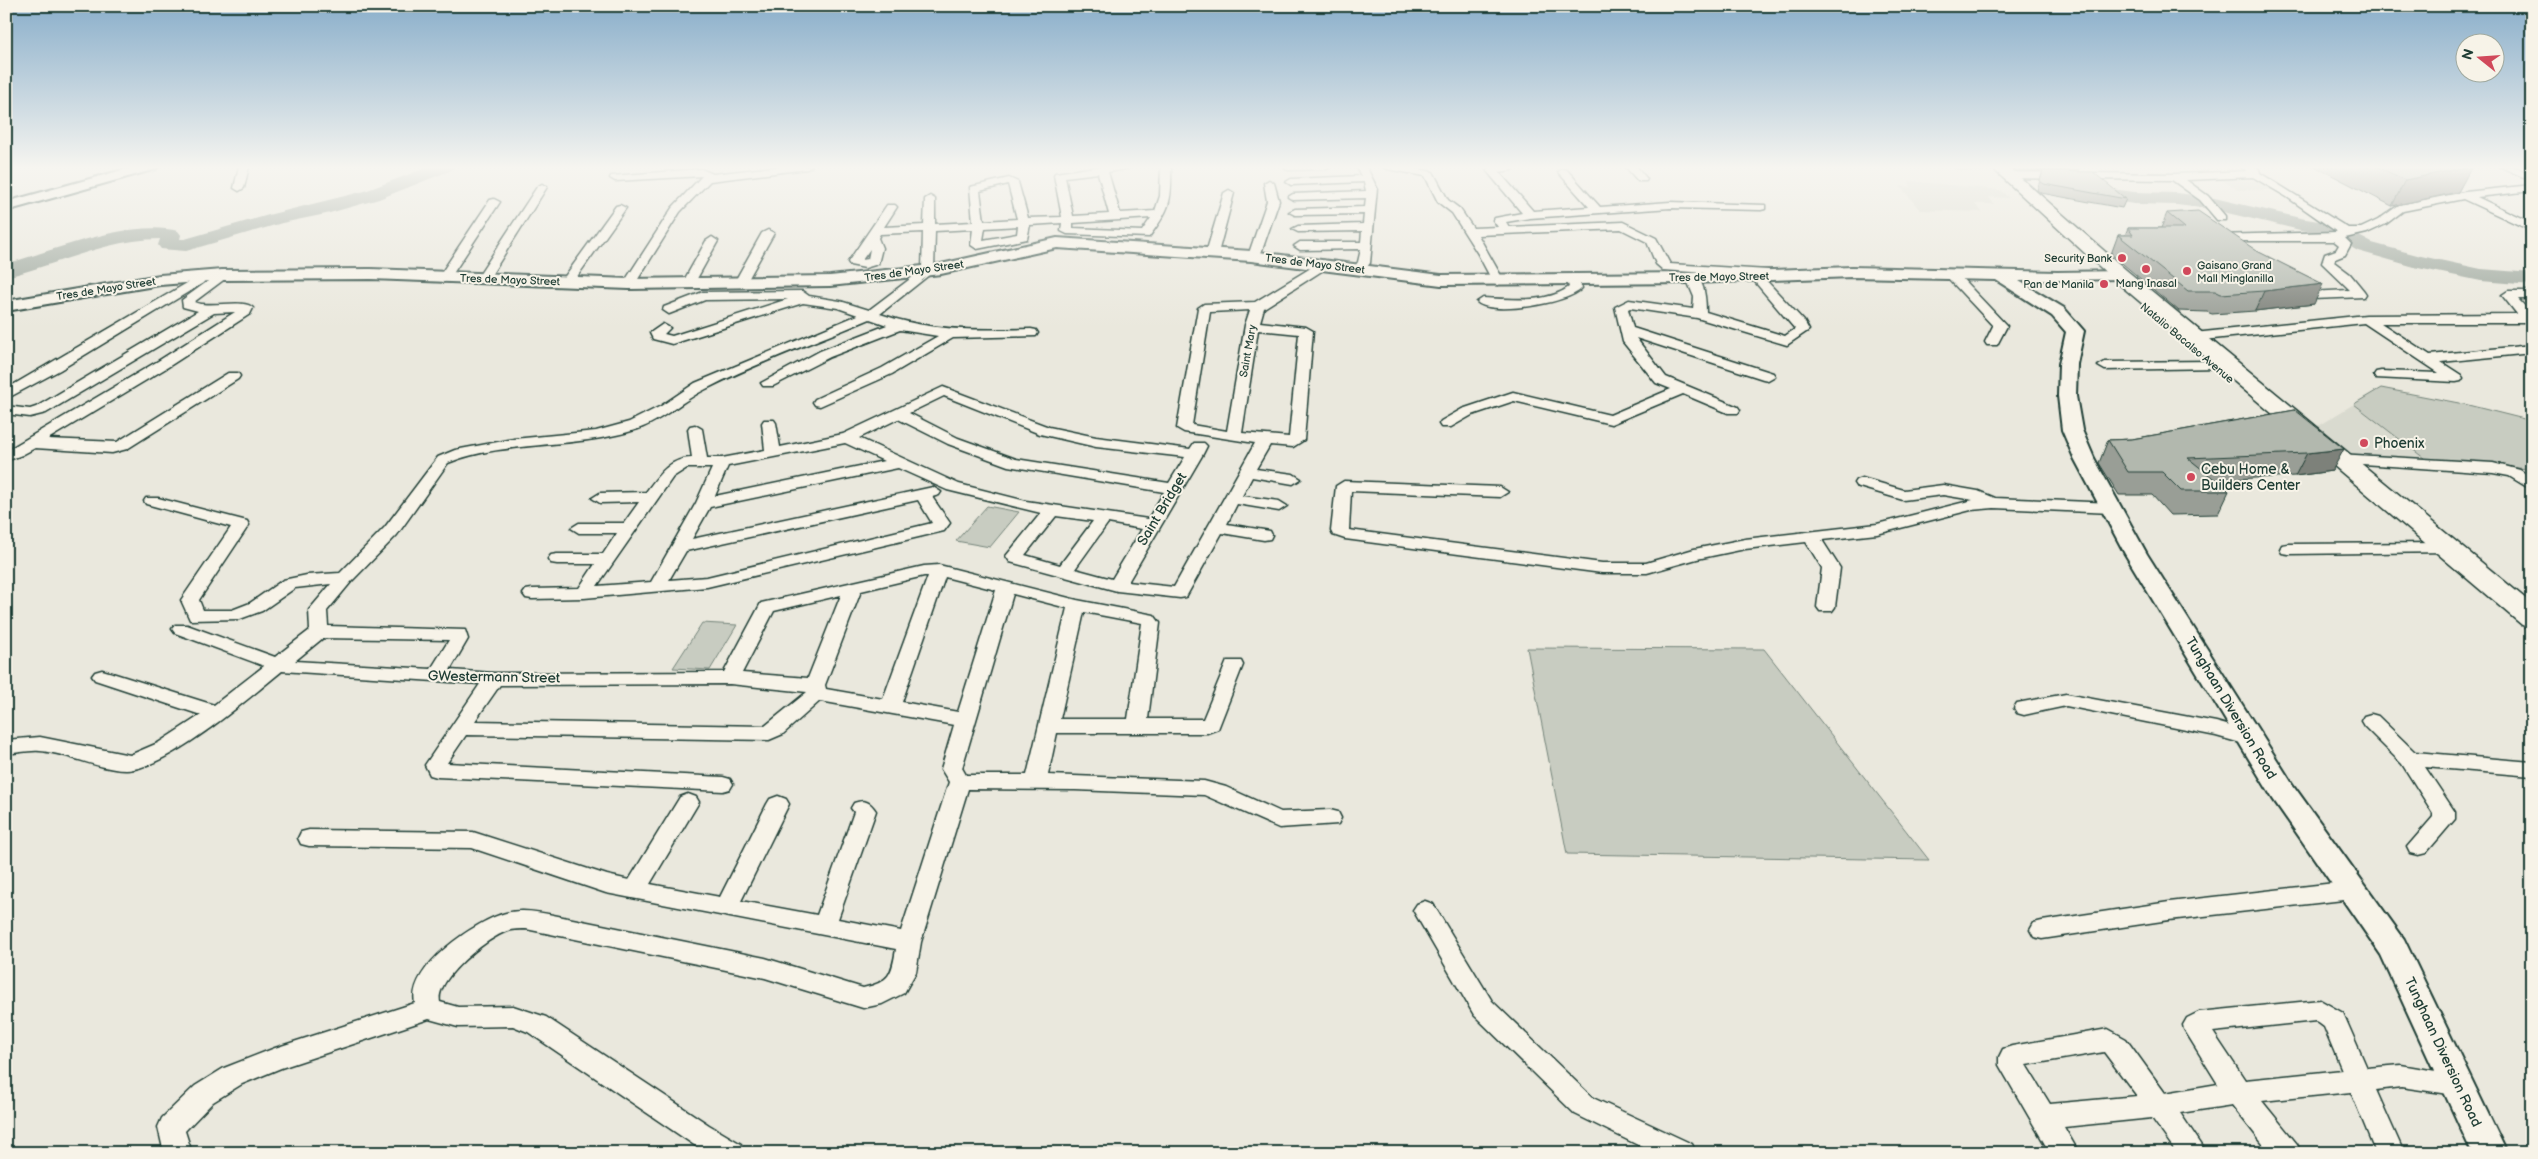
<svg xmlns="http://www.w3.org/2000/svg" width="2538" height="1159" viewBox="0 0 2538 1159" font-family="'Balsamiq Sans',sans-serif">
  <rect width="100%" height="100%" fill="#eae8dd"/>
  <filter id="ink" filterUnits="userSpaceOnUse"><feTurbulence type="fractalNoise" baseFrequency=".02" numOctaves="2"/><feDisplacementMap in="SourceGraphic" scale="10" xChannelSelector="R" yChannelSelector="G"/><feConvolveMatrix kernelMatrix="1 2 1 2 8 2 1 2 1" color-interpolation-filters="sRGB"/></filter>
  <g filter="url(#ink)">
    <g fill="#d9dacf">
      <polygon points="2222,180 2265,180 2281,190 2238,190"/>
      <polygon points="1909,181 2000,190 2009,198 1989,197 1994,204 1975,204 1982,212 1920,210 1900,186 1911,187"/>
      <polygon points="2354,404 2429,462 2351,457 2316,427"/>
    </g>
    <g fill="#c8ccc1" stroke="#74847a">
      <polygon points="2381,388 2464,404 2532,421 2532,469 2429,462 2354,404"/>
      <polygon points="987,506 1019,512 990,547 956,541"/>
      <polygon points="702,623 737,625 710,670 673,668"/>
      <polygon points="1527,648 1764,649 1929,860 1567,854"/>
    </g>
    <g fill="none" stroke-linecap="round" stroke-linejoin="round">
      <g fill="#9ca69c" fill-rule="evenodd">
        <path d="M431,166H455L452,170L379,199L326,214L282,223L186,251L161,249L158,245L160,239C107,239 57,265 6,277V264C55,250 129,219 178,231L181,235L180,239H185L272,214L365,191Z"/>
        <polygon points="1953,166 1986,166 1987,167 1984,171 1978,172 1956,170"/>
        <polygon points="2082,185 2134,192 2177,193 2210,197 2300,218 2337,224 2372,243 2421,256 2481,269 2532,273 2532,285 2481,281 2418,268 2358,251 2325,233 2300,230 2210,209 2177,205 2134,204 2075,195 2073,191 2075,187"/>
      </g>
      <defs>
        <g id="minor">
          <polygon points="239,166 249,166 244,188 239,191 234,188"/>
          <polygon points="783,166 812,166 807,169 710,181 680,212 633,287 625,287 623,284 672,208 702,176 615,181 610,178 611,176 701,169 713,174"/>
          <path d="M1102,166H1131L1126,169L1108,172L1120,213L1155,211L1160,196L1161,166H1171C1172,202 1170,209 1149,237L1067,234L1061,231L1062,223L1030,225L1027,239L977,249L971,245L973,229L935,231L934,271L880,314C933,332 976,330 1031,329L1036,330L1038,333L1036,336L953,338L892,374L820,406L815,405L813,402L815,399L882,368L938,336L900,330L830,357L773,386H763L761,383L820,351L887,325L870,319C816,342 758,362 706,389C683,400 663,420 638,429C578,449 505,440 448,463L397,535L351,582L327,611L328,626L465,630L468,639L450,670L494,673L724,672L761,603L924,566L939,565L1077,600L1154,615L1160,623L1148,719H1203L1227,661H1241L1243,665L1218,729L1207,733H1057L1048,775L1204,781L1226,787L1281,812L1330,810L1338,812L1341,818L1338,824L1279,828L1204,795L1075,790L968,789L921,942L916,972L904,993L882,1004L863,1008L765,978L526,929C520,929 513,929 507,931C487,938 435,979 440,1002L458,1007L513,1006L546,1017L709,1125L741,1144L745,1153H706L528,1032L513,1026L458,1027L429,1019L281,1068L242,1084L213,1102L185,1131L192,1153H164L158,1127L162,1118L195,1086L224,1068L275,1048L415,1003C407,967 477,920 506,913C522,909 538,912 553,915L765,958L863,988C890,982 892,974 896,949L606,893L472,848L309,846L301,844L298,838L301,832L309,830L473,832L607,875L629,880L680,797L688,794L696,797L699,802L650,884L720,897L767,804L770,799L778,796L786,799L789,804L741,901L817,915L854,812L851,808L854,803C865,799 870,802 876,811L838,919L901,931L949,782L941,769L954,725L820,701L783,734L769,740L466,735L447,763L723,777L730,779L733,784L730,789L723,791L437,777L430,775L425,765L480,684L282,671C249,698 167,769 126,770C100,770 67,753 40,751C30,750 17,753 6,754V740L40,737L130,755L158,743L201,715L95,680L92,676L95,672L102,670L109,672L214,705L264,666L175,633L172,629L175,625H187L275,657L310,630L309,610L331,584L295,588L262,611L240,619L190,620L181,600L231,527L146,504L144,501L146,498H158L247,521L249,525L199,600L203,610H232L250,603L283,580L307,575L340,573L385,527L438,457L455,450L514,439L596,431L629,422L661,406L695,383L858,315L838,308L803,303L672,344L653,339L650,333L663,324L670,328L664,334L672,336L788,299L705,300L669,314L663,310L664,307L703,292L802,291L809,296L840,301L869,310L922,270L923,232L880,234L878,238L882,248L878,264L865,268L850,265L848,262L887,205H895L897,207L884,227L924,225L925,199L930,196L935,199V224L973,222L970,187L1009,178L1018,182L1028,218L1062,217L1054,175L1055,173ZM1098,173L1109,214L1073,216L1065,177ZM1008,184L1017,219L984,221L980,191ZM1151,218L1142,231L1073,228V223ZM1018,226L1017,234L983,240L985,228ZM870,249L868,259L862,260ZM924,576H928L883,699L826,689L825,685L861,591ZM945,577L996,590L958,712L902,702ZM1013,594L1067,608L1027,775H966L962,768ZM841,595L808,678L742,673L774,611ZM1084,612L1142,623L1128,719H1060ZM323,638L449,640L431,669L295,661ZM730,684L807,692L765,726L475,721L500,685Z"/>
          <polygon points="1285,166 1332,166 1327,169 1289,170 1285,169"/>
          <polygon points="1356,166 1366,166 1377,188 1370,263 1363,272 1359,273 1353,269 1358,262 1361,249 1300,250 1294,246 1300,242 1361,242 1362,231 1298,232 1292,229 1298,226 1363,224 1364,214 1295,215 1289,212 1295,209 1365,207 1366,198 1293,200 1288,197 1293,194 1366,191 1364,182 1291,185 1286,182 1291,179 1361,176"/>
          <path d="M1382,166H1402L1433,172L1448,200L1460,209L1473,228L1498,227L1493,220L1495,218L1522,213L1486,170L1491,167L1512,166V170L1499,172L1533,211L1589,207L1558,172L1563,169L1567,170L1600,207L1670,202L1765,205V209L1761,210L1670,208L1530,218L1506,222L1509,227L1623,222L1656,238L1670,264L1768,270L1770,273L1768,276L1763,277L1804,321L1809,330L1787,345L1697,318L1630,308L1628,309L1633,328L1773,373L1775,376L1768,380L1763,379L1636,338L1666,377L1738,407L1740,410L1738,413H1728L1683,394L1611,424L1514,401L1472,415L1451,427H1441L1439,424L1441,421L1462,409L1513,392L1610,415L1671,389L1656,383L1623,342L1615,307L1629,300L1693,309L1694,297L1686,278L1688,275L1692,274C1705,278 1706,301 1706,312L1785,336L1795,329L1750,276L1663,270L1656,264L1647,242L1621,229L1478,235L1504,281L1498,285L1494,284L1478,254L1452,213L1438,202L1425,176L1387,169Z"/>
          <polygon points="1625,166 1636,166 1647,179 1646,181 1638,181"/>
          <polygon points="2240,166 2253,166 2259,169 2260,173 2348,228 2361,228 2378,220 2399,205 2465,192 2532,185 2532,191 2477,197 2532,223 2532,231 2463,199 2403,211 2386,224 2367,233 2345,238 2351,244 2345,255 2335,259 2334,262 2350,274 2364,291 2366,294 2364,297 2312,299 2306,295 2308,292 2350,290 2322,263 2325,254 2336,250 2339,245 2334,241 2215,241 2209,238 2215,235 2337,232 2287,197 2253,177 2186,180 2208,196 2225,216 2225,220 2217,220 2200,200 2172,180 2008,178 2003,175 2008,172 2175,174 2247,171"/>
          <polygon points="2499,166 2512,166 2528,174 2523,177"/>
          <polygon points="1269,180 1274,183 1279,201 1260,256 1254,260 1248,256 1267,201 1264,183"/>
          <polygon points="542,184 547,187 488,280 486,283 478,283 476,280 537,187"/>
          <polygon points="1229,190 1234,193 1218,253 1212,257 1208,256 1206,253 1224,193"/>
          <polygon points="494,199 500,202 450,278 444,282 440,281 438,278 490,200"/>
          <polygon points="620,205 626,208 571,285 563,285 561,282 563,279 616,206"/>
          <polygon points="768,230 774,233 746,283 740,287 736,286 734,283 762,233"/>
          <polygon points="712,237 718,241 694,284 692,287 684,287 682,284 706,241"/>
          <path d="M1324,260L1330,264L1328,267L1264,308L1260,322L1306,327L1313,331L1304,440L1293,447L1270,445L1256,469L1293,474L1301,479L1293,484L1252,477L1242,496L1279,501L1287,506L1279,511L1237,504L1227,524L1270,531L1272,535L1270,539L1264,540L1222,533L1186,597L1180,598L1117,591L1010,562L1006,556L1041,513L947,490L898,468L710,507L692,539L933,487L941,492L939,495L932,497L950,523L944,531L707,587L584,598L532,599L526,598L523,594L526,590L532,589L579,588L595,564H557L551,563L548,559L551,555L557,554H603L617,533H579L571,528L579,523H624L639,502L600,503L592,498L600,493L646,492C658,476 669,458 692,458L688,429L690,426L695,425L702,429L707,458H722L765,450L762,423L764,420H774L776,423L780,447L843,434L943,387L1049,427L1096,437L1190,449L1194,443H1204L1207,446L1203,454L1128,582L1174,587L1255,443L1184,432L1177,428L1198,308L1204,304L1255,302ZM1250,310L1245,325L1227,431L1192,425L1210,312ZM1258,330L1299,334L1289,437L1242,433ZM944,396L1040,434L1096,447L1185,457L1169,483L1016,459L958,438L909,413ZM898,419L948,444L1008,466L1164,492L1148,519L1026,501L959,484L859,438ZM845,443L884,461L715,496L728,466ZM687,468H712L696,503L651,582L597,586L673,477ZM918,500L932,523L707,577L669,580L686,551ZM1056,516L1093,521L1060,565L1025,555ZM1108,523L1142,529L1112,579L1075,569Z"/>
          <polygon points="1951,270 1955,271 2007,326 1997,345 1987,345 1985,342 1993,326 1947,277 1945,274 1947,271"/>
          <path d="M222,271L228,275L226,278L194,302C210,309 244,298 253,308L250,314L168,367L48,439L117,442L228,373H238L240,376L238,379L127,449L112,453L35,448L22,455L6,461V451L158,361L235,312L214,313L46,413L30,417L6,414V406L30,409L36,407L198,311L183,307L182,300Z"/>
          <path d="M1572,274L1576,275L1582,288C1569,304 1489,316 1477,302L1483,298C1510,299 1546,304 1569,287L1566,278Z"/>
          <polygon points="199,276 203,277 205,280 203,283 60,370 6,399 6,389"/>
          <polygon points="2508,291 2532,291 2532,299 2518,299 2532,314 2532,323 2381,323 2430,355 2532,345 2532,353 2441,362 2461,375 2463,378 2461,381 2456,382 2376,378 2374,375 2376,372 2381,371 2439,373 2364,323 2194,341 2187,337 2194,333 2366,315 2517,314 2502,295"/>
          <polygon points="2214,361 2221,365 2219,368 2105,370 2098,366 2105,362"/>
          <polygon points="2338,454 2493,463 2520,470 2532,478 2532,490 2509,476 2493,473 2333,462 2330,459"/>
          <polygon points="1862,478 1904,490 1943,485 1978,491 1995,498 2112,503 2120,508 2112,513 1994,508 1971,510 1877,534 1822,540 1840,568 1835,607 1832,611 1820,611 1817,607 1822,568 1806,542 1745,549 1697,559 1647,573 1602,573 1345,539 1333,535 1331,531 1336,486 1344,481 1500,487 1508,492 1500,497 1351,491 1349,530 1602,563 1646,563 1694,549 1745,539 1877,524 1973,500 1943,495 1903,500 1856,486 1854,483 1856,480"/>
          <polygon points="2446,543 2452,544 2454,548 2452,552 2288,554 2282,553 2280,549 2282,545 2288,544"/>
          <polygon points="2066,694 2216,722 2255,733 2258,738 2255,743 2248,745 2216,736 2066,706 2024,715 2017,713 2014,708 2017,703"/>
          <polygon points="2371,714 2378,716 2415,752 2532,762 2532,776 2425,767 2455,812 2455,819 2426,853 2418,855 2410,853 2407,847 2433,817 2433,813 2402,764 2364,726 2361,721 2364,716"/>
          <polygon points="2352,881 2360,884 2363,890 2360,896 2352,899 2169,920 2042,939 2034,937 2030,930 2034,923 2042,921 2169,902"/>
          <polygon points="1425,901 1433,904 1492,1001 1593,1098 1692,1144 1696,1153 1654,1153 1575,1114 1474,1015 1413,910 1417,904"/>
          <path d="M2320,1000L2343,1013L2367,1068L2401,1065L2465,1076L2469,1084L2465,1092L2456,1095L2401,1087L2376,1090L2404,1153H2376L2351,1092L2262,1101L2297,1144L2301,1153H2270L2232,1105L2180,1113L2207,1153H2177L2152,1118L2064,1127L2079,1153H2050L1999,1065V1057L2003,1049L2012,1046L2108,1029L2126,1039L2165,1093L2218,1084L2184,1029L2183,1025L2187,1018L2199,1012ZM2316,1021L2324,1027L2342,1070L2245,1080L2213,1032ZM2104,1052L2137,1096L2050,1104L2026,1065Z"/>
        </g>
        <g id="tertiary">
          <polygon points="137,166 158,166 156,169 6,211 6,202"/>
          <polygon points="1057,238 1251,251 1441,275 1692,273 1852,267 2057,272 2125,271 2127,274 2119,279 2019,281 2064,308 2084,331 2077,364 2076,396 2082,430 2094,458 2147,554 2293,785 2404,939 2507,1153 2472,1153 2381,955 2273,799 2125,554 2074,458 2062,430 2058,396 2059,364 2066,332 2052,316 1996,280 1852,277 1692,283 1441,285 1251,261 1057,248 941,274 830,286 629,289 371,279 222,280 160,285 6,311 6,301 160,275 222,270 371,269 629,279 830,276 941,264"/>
        </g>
        <polygon id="trunk" points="1990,166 2007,166 2126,270 2532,604 2532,628 2522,625 2112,278"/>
      </defs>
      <use href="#minor" stroke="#1f3d34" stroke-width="3"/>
      <use href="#tertiary" stroke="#1f3d34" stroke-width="4"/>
      <use href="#trunk" stroke="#1f3d34" stroke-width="3"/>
      <use href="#minor" fill="#f7f3e8" fill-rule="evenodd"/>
      <use href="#tertiary" fill="#f7f3e8" fill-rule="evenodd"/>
      <use href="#trunk" fill="#f7f3e8" fill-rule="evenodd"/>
    </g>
    <g fill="#999e96" stroke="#1f3d34">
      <polygon points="2008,166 2080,166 2078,171 2015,170"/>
      <polygon points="2314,166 2472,166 2458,192 2392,206"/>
      <polygon points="2043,171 2126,199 2122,208 2041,193 2037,190"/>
      <polygon points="2167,213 2314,304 2255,311 2212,314 2207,312 2179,311 2111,254 2118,235 2125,235 2128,228 2161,228"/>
      <polygon points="2295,410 2332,471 2295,476 2215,480 2229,491 2218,514 2170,515 2152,495 2119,495 2099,463 2108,440 2132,439"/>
    </g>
    <g fill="#7d817a" stroke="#1f3d34">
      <polygon points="2472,166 2458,192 2392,206 2405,180"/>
      <polygon points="2323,284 2314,304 2255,311 2264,291"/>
      <polygon points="2344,449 2332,471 2295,476 2307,453"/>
    </g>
    <g fill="#b2b8ae" stroke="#1f3d34">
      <polygon points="2376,166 2472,166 2405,180"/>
      <polygon points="2043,171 2093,172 2126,199 2044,184 2040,181"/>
      <polygon points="2198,211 2257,251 2323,284 2264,291 2221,294 2215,291 2188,291 2118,235 2133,235 2128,228 2185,228 2167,213"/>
      <polygon points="2295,410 2344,449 2307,453 2188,458 2229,491 2181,491 2162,472 2128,472 2108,440 2132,439"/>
    </g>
  </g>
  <linearGradient id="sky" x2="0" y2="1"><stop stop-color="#89aeca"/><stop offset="0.51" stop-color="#f6f5f0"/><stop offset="1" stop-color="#f6f5f0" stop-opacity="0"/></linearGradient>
  <rect width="2538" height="328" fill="url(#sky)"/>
  <g fill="#d1495b" stroke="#f7f3e8" stroke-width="2">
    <circle cx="2122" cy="258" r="5"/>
    <circle cx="2146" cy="269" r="5"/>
    <circle cx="2187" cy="271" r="5"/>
    <circle cx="2104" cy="284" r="5"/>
    <circle cx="2364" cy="443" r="5"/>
    <circle cx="2191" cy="477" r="5"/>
  </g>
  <g text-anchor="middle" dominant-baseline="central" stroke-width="4" stroke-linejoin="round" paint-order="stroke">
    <g font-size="11" fill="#1f3d34" stroke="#f7f3e8" text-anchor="end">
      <text x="2112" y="258">Security Bank</text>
      <text x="2197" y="265" text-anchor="start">Gaisano Grand<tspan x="2197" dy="13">Mall Minglanilla</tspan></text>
      <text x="2146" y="283" text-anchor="middle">Mang Inasal</text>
      <text x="2094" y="284">Pan de Manila</text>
    </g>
    <g font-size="11" fill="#1f3d34" stroke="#f7f3e8">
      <text transform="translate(1315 264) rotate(7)">Tres de Mayo Street</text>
      <text transform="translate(914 271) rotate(-8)">Tres de Mayo Street</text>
      <text transform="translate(1719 277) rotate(-1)">Tres de Mayo Street</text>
      <text transform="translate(510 280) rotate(2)">Tres de Mayo Street</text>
      <text transform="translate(106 289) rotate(-9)">Tres de Mayo Street</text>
      <text transform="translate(2187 343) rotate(40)">Natalio Bacalso Avenue</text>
      <text transform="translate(1248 351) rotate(-80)">Saint Mary</text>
    </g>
    <g font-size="14" fill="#1f3d34" stroke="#f7f3e8" text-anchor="start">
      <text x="2374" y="443">Phoenix</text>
      <text x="2201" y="469">Cebu Home &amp;<tspan x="2201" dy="16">Builders Center</tspan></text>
    </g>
    <g font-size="14" fill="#1f3d34" stroke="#f7f3e8">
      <text transform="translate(1162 509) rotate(-59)">Saint Bridget</text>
      <text transform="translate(494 677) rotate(1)">GWestermann Street</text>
      <text transform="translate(2231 708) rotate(59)">Tunghaan Diversion Road</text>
      <text transform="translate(2443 1052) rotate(65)">Tunghaan Diversion Road</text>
    </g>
  </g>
  <rect width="2538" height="1159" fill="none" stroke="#f7f3e8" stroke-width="25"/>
  <rect x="12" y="12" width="2513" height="1134" fill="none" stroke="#1f3d34" stroke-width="2" filter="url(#ink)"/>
  <g transform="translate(2480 58) rotate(287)"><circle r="24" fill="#f7f3e8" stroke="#a1aaa0"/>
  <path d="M0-4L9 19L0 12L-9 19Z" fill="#d1495b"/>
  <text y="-8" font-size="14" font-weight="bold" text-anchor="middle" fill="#1f3d34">N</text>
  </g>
</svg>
